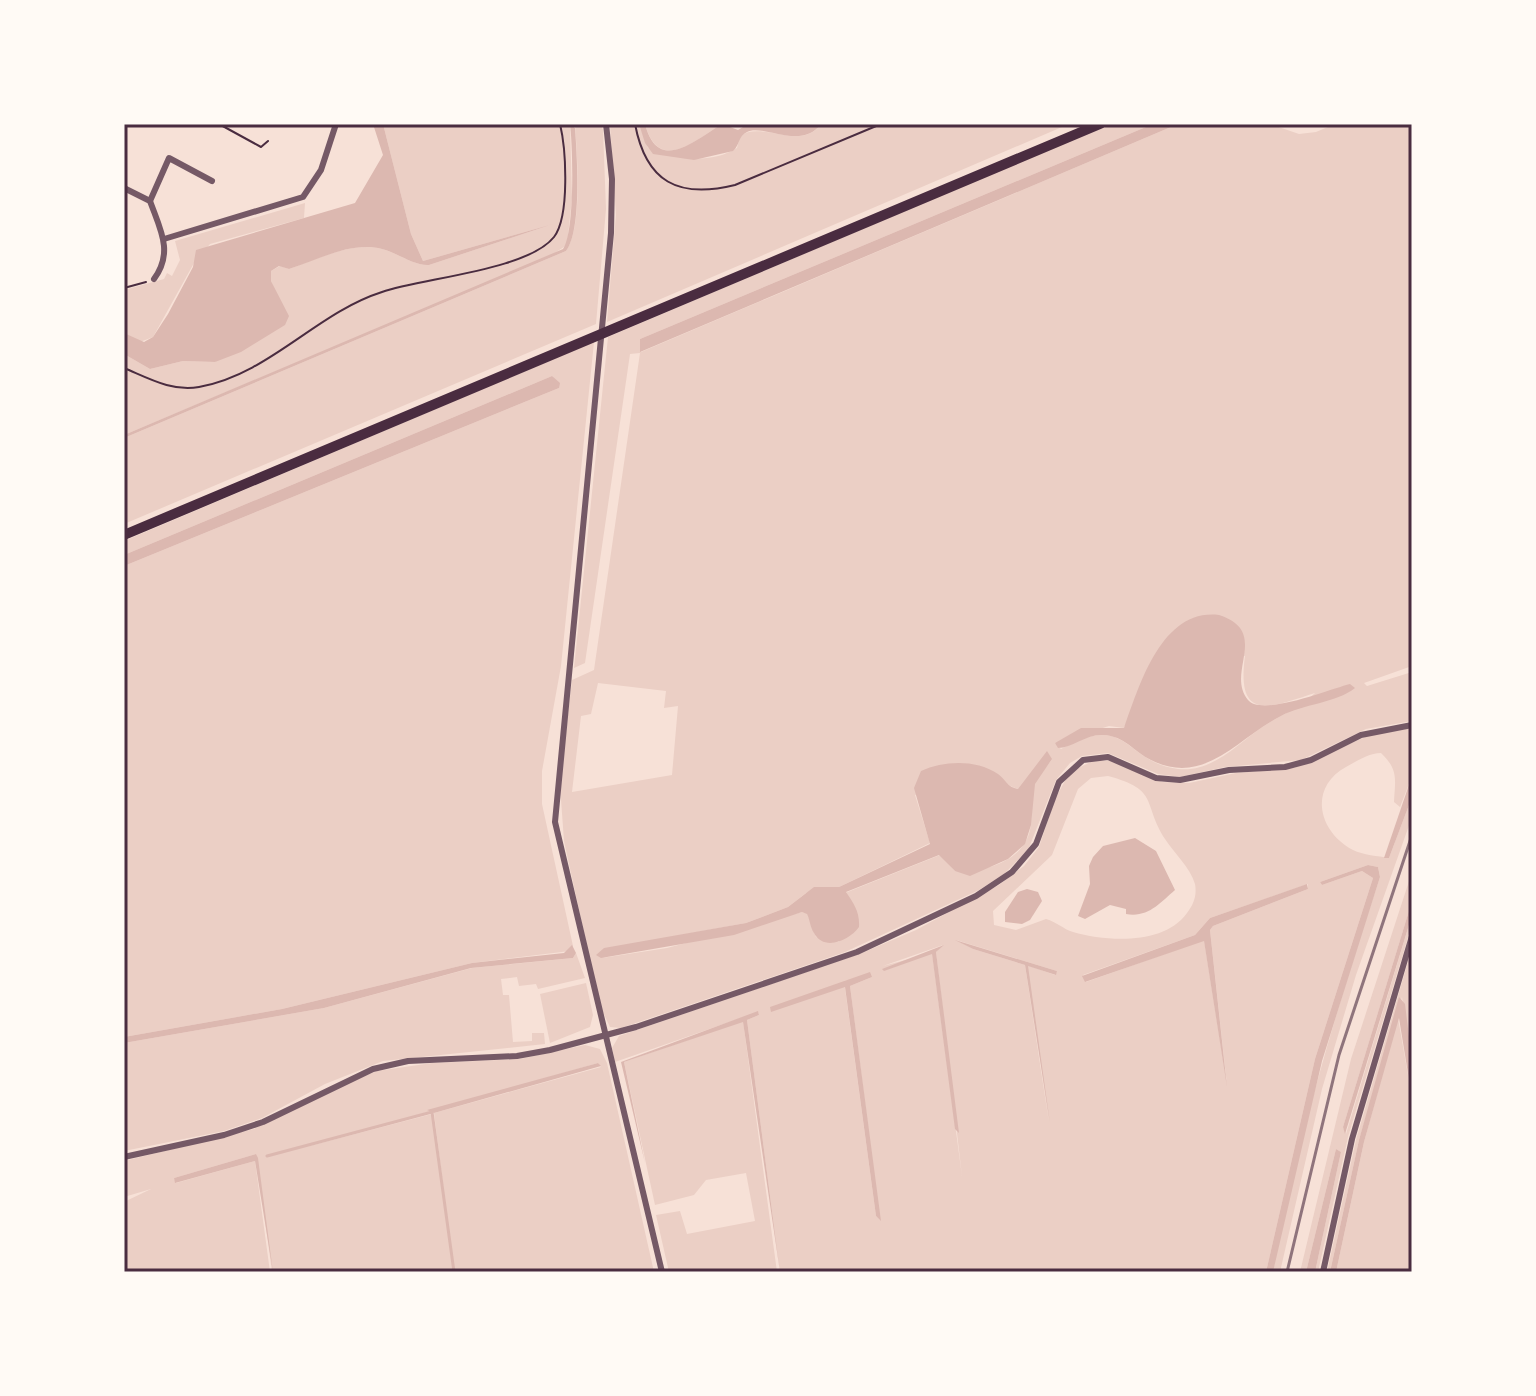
<svg xmlns="http://www.w3.org/2000/svg" width="1536" height="1396" viewBox="0 0 1536 1396" font-family="'Fira Sans',sans-serif">
  <rect width="100%" height="100%" fill="#f7e1d7"/>
  <g fill="#ebcfc5" fill-rule="evenodd">
    <path d="M383,124H570L572,198L567,245L550,256L124,435V354L150,369L183,361L215,362L282,306L271,281V271L280,266L289,269C317,259 352,241 382,249C398,253 414,266 429,265L553,224L423,261L411,234Z"/>
    <path d="M575,124H601L603,130L606,209L596,324L124,524V438L566,251C583,227 577,154 575,124Z"/>
    <path d="M610,124H639L648,148C679,157 707,166 737,148L740,136C762,120 801,152 821,124H1069L607,322L616,215Z"/>
    <path d="M645,124H722C694,141 659,174 645,124Z"/>
    <path d="M1110,124H1153L640,339L641,352L1178,124H1270L1299,134L1316,132L1335,124H1412V666L1364,683L1367,686L1412,672V721L1366,729L1301,760L1225,767L1180,777L1158,774L1108,753L1082,756L1070,763L1056,780L1028,850L1004,874L979,890L845,952L621,1028L610,1027L600,1006L564,841L560,786L572,680L594,670L640,353L630,354L585,663L574,668L608,337ZM1245,656C1236,722 1269,708 1315,693C1300,708 1282,714 1264,726C1238,743 1213,773 1178,769C1123,762 1129,711 1061,749L1055,743L1109,726L1124,728L1149,666ZM598,683L666,691L664,708L678,706L672,775L572,792L581,716L591,714ZM1052,759C1047,767 1038,776 1034,785C1029,797 1032,810 1031,822C1029,861 986,872 955,871L940,855L845,893L839,942L816,937L807,913L802,912L667,948L602,958L665,938L746,923L788,907L806,893L839,887L930,843L915,795L986,769C998,774 1006,787 1019,789Z"/>
    <polygon points="305,203 304,218 210,244 194,263 153,337 140,342 124,333 124,290 164,279 167,273 172,276 180,260 175,241"/>
    <polygon points="594,342 561,666 542,771 542,804 573,946 570,951 472,963 282,1009 124,1037 124,566 559,388 552,376 124,555 124,541"/>
    <path d="M1412,728V776L1400,807L1394,802C1395,780 1399,770 1381,753C1369,753 1357,761 1346,767C1309,787 1317,831 1353,850C1363,855 1378,856 1389,858L1412,797V817L1356,975L1322,1089L1280,1272H1273C1298,1137 1337,1007 1380,877L1378,867L1368,865L1320,882L1322,885L1362,871L1373,878L1315,1059L1266,1272H780L747,1020L759,1015L758,1012L615,1062L612,1048L619,1036L862,953L916,930L999,885L1024,866L1039,847L1055,799L1066,779L1076,769L1093,761H1113L1162,782L1189,783L1236,773L1294,768L1370,735ZM1108,776C1160,790 1142,803 1165,839C1174,853 1190,867 1195,884C1197,895 1194,904 1187,913C1164,945 1108,942 1073,932C1063,929 1057,922 1046,919L1016,930L994,925L993,911L1052,855L1078,789L1091,778ZM1308,884V889L1213,926L1210,930L1227,1085L1204,940L1086,982L1083,975L1195,935L1210,918ZM956,940L1057,971L1055,975L1027,965L1049,1123L1025,965L973,949ZM943,945L936,952L962,1176L932,953L883,966ZM872,977L850,986L880,1220L876,1216L844,981Z"/>
    <polygon points="1412,872 1412,901 1343,1127 1346,1134 1412,915 1412,924 1348,1137 1318,1272 1315,1272 1341,1152 1336,1149 1306,1272 1300,1272 1351,1059"/>
    <polygon points="1412,948 1412,1061 1402,997 1359,1140 1330,1272 1327,1272 1356,1140"/>
    <polygon points="576,953 585,978 538,989 536,984 519,986 517,977 501,979 503,995 509,995 513,1042 532,1041 532,1033 544,1033 545,1044 383,1061 325,1084 262,1118 224,1131 124,1151 124,1043 324,1008 472,968 573,958"/>
    <polygon points="586,983 593,1015 590,1027 550,1043 540,994"/>
    <polygon points="1398,1018 1412,1098 1412,1272 1336,1272 1364,1142"/>
    <polygon points="743,1021 777,1272 669,1272 656,1215 680,1211 687,1234 755,1221 746,1173 706,1180 694,1195 655,1205 624,1062"/>
    <polygon points="585,1045 600,1049 607,1063 654,1272 454,1272 434,1113 601,1067 598,1063 302,1148 432,1114 453,1272 272,1272 256,1154 174,1178 176,1183 255,1161 270,1272 124,1272 124,1202 151,1189 124,1197 124,1161 254,1129 314,1097 377,1071 432,1063 520,1059"/>
  </g>
  <g fill="#dcb8b0">
    <path d="M373,124H383L411,234L423,261L553,224L429,265C414,266 398,253 382,249C351,241 318,260 289,269L279,266L271,271V281L289,316L285,325L241,352L215,362L183,361L150,369L124,354V333L144,342L153,337L168,314L193,267L196,250L355,203L383,155Z"/>
    <path d="M570,124L575,128C577,156 582,230 566,251L124,438V435L563,249C575,232 573,148 570,124Z"/>
    <path d="M639,124H645C658,174 694,141 722,124L738,130L748,124H821C801,151 762,123 747,132C738,136 740,145 733,151L694,160L653,154L645,143Z"/>
    <polygon points="1153,124 1178,124 640,352 640,339"/>
    <polygon points="552,376 560,383 559,388 124,566 124,555"/>
    <path d="M1219,615C1271,632 1225,672 1248,700C1262,717 1330,689 1350,684L1355,688C1336,703 1303,704 1281,716C1237,738 1205,787 1151,760C1133,751 1125,736 1103,735C1086,734 1072,748 1058,748L1055,743L1081,728H1124C1139,687 1161,608 1219,615Z"/>
    <path d="M1047,751L1052,759L1035,784L1031,825L1025,844L1008,859L970,876L955,871L939,855L846,892C854,904 860,912 859,927C850,940 824,952 814,933C810,927 810,920 807,914L802,912L734,935L601,958L596,955L604,948L746,923L788,907L814,887H839L930,844L914,788L921,771C944,761 975,759 998,774C1006,780 1007,787 1018,789Z"/>
    <polygon points="1412,776 1412,797 1389,858 1384,858"/>
    <path d="M1135,838L1156,851L1175,890C1160,903 1148,918 1126,914V909L1110,905L1085,919L1078,916L1090,884L1089,866L1093,857L1103,846Z"/>
    <polygon points="1368,865 1378,867 1380,877 1322,1061 1273,1272 1266,1272 1315,1059 1373,878 1362,871 1322,885 1320,882"/>
    <polygon points="1307,884 1308,889 1213,926 1210,930 1227,1087 1204,941 1085,982 1082,976 1195,935 1210,918"/>
    <polygon points="1027,889 1038,892 1042,901 1030,920 1022,924 1005,922 1005,912 1018,892"/>
    <polygon points="1412,901 1412,915 1345,1134 1343,1127"/>
    <polygon points="955,940 1057,971 1056,975 1028,966 1050,1123 1025,965 973,949"/>
    <polygon points="572,945 576,953 573,958 471,968 324,1008 124,1043 124,1037 282,1009 472,963 564,953"/>
    <polygon points="944,945 936,952 959,1133 955,1129 932,954 884,971 882,969"/>
    <polygon points="870,972 872,977 850,986 881,1221 876,1216 845,987 771,1012 770,1007"/>
    <polygon points="1399,997 1405,1004 1412,1061 1412,1098 1399,1018 1364,1142 1336,1272 1330,1272 1359,1140"/>
    <polygon points="758,1011 759,1015 747,1020 780,1272 743,1022 624,1062 645,1163 621,1062"/>
    <polygon points="598,1063 601,1066 434,1113 427,1110"/>
    <polygon points="1336,1149 1341,1152 1315,1272 1306,1272"/>
    <polygon points="256,1154 258,1158 273,1272 255,1161 175,1183 174,1178"/>
  </g>
  <g fill="none" stroke-linecap="round" stroke-linejoin="round">
    <polyline stroke="#dcb8b0" stroke-width="3" points="267,1156 432,1112 454,1272"/>
    <g stroke="#4a2c40" stroke-width="2">
      <polyline points="219,124 261,147 268,141"/>
      <path d="M635,124C646,182 678,199 735,185L881,124"/>
      <polyline points="124,288 146,282"/>
      <path d="M124,368C148,378 172,392 199,387C270,374 316,313 382,292C423,278 528,270 554,237C570,216 566,149 560,124"/>
    </g>
    <g stroke="#755966" stroke-width="6">
      <polyline points="606,124 612,179 611,233 555,822 662,1272"/>
      <path d="M124,188L150,201C160,229 174,252 154,279"/>
      <polyline points="150,201 169,158 212,181"/>
      <polyline points="164,239 303,197 321,170 336,124"/>
      <polyline points="124,1157 224,1135 263,1122 373,1069 408,1061 517,1056 550,1050 636,1027 857,952 976,896 1012,872 1036,844 1059,782 1083,760 1108,757 1156,778 1180,780 1229,770 1285,767 1311,760 1361,735 1412,725"/>
      <polyline points="1323,1272 1352,1139 1412,936"/>
    </g>
    <polyline stroke="#4a2c40" stroke-width="10" points="124,535 1100,124"/>
    <polyline stroke="#8f747c" stroke-width="3" points="1287,1272 1339,1055 1412,835"/>
  </g>
  <rect width="1536" height="1396" fill="none" stroke="#fffaf5" stroke-width="252"/>
  <rect x="126" y="126" width="1284" height="1144" fill="none" stroke="#4a2c40" stroke-width="3"/>
</svg>
